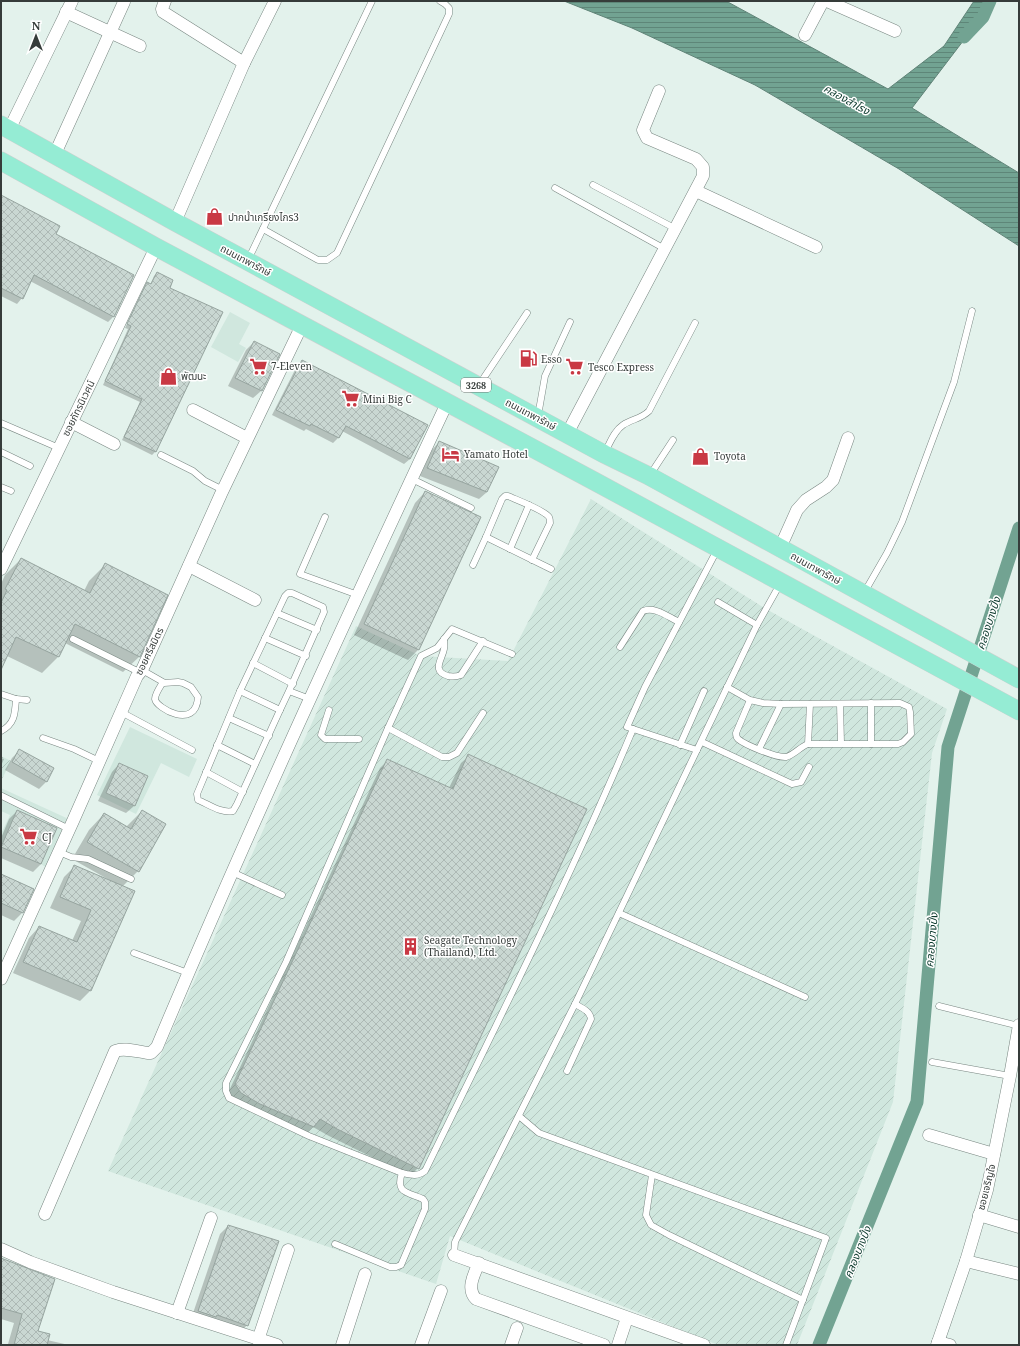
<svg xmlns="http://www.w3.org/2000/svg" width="1020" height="1346" viewBox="0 0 1020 1346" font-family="'Noto Serif','Noto Sans Thai',serif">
  <defs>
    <pattern id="industrial-furrows" width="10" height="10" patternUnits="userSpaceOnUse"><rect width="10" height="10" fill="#d0e7de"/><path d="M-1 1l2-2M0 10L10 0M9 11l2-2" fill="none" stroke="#b3c7bf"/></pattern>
    <pattern id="water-rules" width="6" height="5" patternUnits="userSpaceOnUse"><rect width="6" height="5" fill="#72a392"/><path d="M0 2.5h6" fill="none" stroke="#5e8678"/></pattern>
    <pattern id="building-cross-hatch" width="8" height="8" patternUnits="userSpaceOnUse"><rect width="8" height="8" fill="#c9d7d2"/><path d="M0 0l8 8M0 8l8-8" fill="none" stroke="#adb9b5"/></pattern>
  </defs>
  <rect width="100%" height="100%" fill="#e3f2ec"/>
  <g fill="#d0e7de">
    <polygon points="230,312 250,323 239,344 246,348 238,362 211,347"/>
    <polygon points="130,727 197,759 189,777 161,763 136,814 97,795"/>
    <polygon points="1,788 73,821 50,870 41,864 1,847 1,834 10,815 1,811"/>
  </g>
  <g fill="url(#industrial-furrows)">
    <polygon points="591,499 766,609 947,709 932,753 893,1102 797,1345 718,1345 450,1236 436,1284 108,1171 356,626 421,656 508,661"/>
    <polygon points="1,756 11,761 1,781"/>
  </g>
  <polygon fill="url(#water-rules)" stroke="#608478" points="564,1 726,1 888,89 944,46 974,1 989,1 976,24 912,108 1019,173 1019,246 899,169 755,85 632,28"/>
  <g fill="#0003">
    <polygon points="1,196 54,234 133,276 113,317 108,322 30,281 22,298 17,304 1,296"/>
    <polygon points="157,273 169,288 222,313 155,452 152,455 122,440 140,402 103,385 128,329 125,328 145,286 148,283 150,285 154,276"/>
    <polygon points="254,342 261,391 253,398 228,386 246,350"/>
    <polygon points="302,361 427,426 410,459 404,464 342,431 338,438 333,443 306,429 304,431 272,415 297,366"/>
    <polygon points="439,442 487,492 479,499 420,476 432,450"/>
    <polygon points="425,492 419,649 408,660 354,635 415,503"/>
    <polygon points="21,559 84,591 89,581 105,565 166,595 139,657 123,672 65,643 58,657 42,673 7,656 1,667 1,584 5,575"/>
    <polygon points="20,750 47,781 39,789 5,770 12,758"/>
    <polygon points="469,756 586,809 418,1168 410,1176 329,1136 313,1127 305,1135 234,1100 228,1093 380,768 388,760 449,788 461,763"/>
    <polygon points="1,758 4,759 1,766"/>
    <polygon points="119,764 147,776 134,806 126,813 98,801 112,772"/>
    <polygon points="17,811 56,829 41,864 33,872 1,858 1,838 9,819"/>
    <polygon points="142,811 138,871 122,887 90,991 80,1001 13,973 29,938 39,927 72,941 81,921 50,908 64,877 74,867 111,881 72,859 89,830 104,814 126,827"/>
    <polygon points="1,875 33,889 22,913 14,921 1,915"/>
    <polygon points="228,1226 247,1325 240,1333 191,1319 220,1234"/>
    <polygon points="1,1259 37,1332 47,1340 69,1345 6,1345 8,1344 14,1323 1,1319"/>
  </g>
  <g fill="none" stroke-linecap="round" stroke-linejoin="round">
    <g stroke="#72a392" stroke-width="13">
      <polyline points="964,37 983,17 990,1"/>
      <polyline points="819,1345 917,1102 948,747 1019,528"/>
    </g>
  </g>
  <g fill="url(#building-cross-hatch)" stroke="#96a49f">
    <polygon points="1,195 60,226 56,234 134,275 114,317 34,275 23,299 1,288"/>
    <polygon points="157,272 173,280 170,288 223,312 156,452 124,437 142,399 105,381 131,326 127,324 147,282 151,284"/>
    <polygon points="254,341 280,354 262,391 235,378"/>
    <polygon points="302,360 428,425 410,459 346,426 339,438 311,424 310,426 276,410"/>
    <polygon points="439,441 499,467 487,492 427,468"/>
    <polygon points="425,491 481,517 419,650 364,624"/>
    <polygon points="21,558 90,593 105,563 168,595 140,657 75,624 59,657 16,637 1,670 1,603 7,590 5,589"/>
    <polygon points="19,749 54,768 47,782 12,762"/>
    <polygon points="468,754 587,809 419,1169 337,1129 320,1119 314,1127 260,1104 241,1093 235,1084 387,759 453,789"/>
    <polygon points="119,763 148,776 135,806 106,793"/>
    <polygon points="17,810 57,828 41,864 1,847"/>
    <polygon points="142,810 166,824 139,872 87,842 104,813 131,829"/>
    <polygon points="74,865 135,891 91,991 23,962 39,926 77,942 91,910 60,897"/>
    <polygon points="1,874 34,889 23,913 1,903"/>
    <polygon points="228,1225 279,1241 248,1326 217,1315 216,1317 198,1311"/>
    <polygon points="1,1258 55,1279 38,1331 50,1334 47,1345 14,1345 22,1314 1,1308"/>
  </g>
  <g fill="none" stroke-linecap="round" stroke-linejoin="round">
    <defs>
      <g id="service">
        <polyline points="593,185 676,229"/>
        <polyline points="555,188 665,249"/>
        <polyline points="263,229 318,260 327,260 337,253 449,14 449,8 445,4 440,1"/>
        <polyline points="248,260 372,1"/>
        <polyline points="479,385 527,313"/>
        <polyline points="538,416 545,376 570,322"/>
        <polyline points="1,423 59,448"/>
        <polyline points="1,452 30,466"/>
        <path d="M605,452C610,443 614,431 623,425C632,419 641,419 649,411L695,323"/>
        <polyline points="161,455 193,471 205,481 223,490"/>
        <polyline points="650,475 673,440"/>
        <polyline points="412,479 471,508"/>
        <polyline points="1,487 11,491"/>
        <polyline points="325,517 300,574 358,595"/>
        <path d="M486,537L502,499L505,496H508C517,500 544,510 549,517C550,519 550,520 550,523L532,560"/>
        <polyline points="510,549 529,505"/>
        <polyline points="473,565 486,537 551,569"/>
        <polyline points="864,593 887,553 902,522 954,382 972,311"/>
        <polyline points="718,602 757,625"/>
        <polyline points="277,613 317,630"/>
        <polyline points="265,638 306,656"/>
        <polyline points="73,639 141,673"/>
        <path d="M444,639C444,642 445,645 444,649C442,660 431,671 448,676C453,677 456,677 461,675L483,641"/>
        <path d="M620,647L643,611C655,606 668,617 679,622"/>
        <path d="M512,654L452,629L437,648L421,656L388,728L286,962L226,1083V1091L229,1098L309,1136L402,1173C411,1175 417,1177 425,1171C496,1025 570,879 633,729"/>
        <polyline points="253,663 293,684"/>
        <path d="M142,670L163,682L164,683L178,682L183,683L191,687L198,697C196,731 156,708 155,699C155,694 160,687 163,682"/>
        <path d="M727,687L750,700L763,703L781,704L900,703L909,707L910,712L911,734L903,742L898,744H808C800,747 794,755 786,757C777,758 745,745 738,739C736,737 736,736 736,733L750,700"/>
        <path d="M240,691L197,794L198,800C208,804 222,814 233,811L237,804L280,710"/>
        <polyline points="289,691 324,612 323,607 292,593 288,593 285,596 240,691 280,710 289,691 310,699"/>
        <polyline points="1,694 16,699 27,700"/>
        <polyline points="871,703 871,744"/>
        <polyline points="840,704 841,743"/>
        <polyline points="329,710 321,735 325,739 359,739"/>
        <polyline points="121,712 192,750"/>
        <polyline points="229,718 269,736"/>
        <polyline points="388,728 442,757 449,757 457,753 483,713"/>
        <path d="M1,731C15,724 15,713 16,699"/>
        <polyline points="43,738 74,749 99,761"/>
        <polyline points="702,742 792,784 801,782 809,767"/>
        <polyline points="808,744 810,704"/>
        <polyline points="217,745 255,764"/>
        <polyline points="680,745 704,691"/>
        <polyline points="759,749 781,704"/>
        <polyline points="697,750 627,727 645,687 717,550"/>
        <polyline points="206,772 243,792"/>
        <polyline points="2,796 69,829"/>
        <polyline points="59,852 71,857 88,859 131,879"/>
        <polyline points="232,872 282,895"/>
        <polyline points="619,913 805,997"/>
        <polyline points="134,953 188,973"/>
        <polyline points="939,1006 1019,1026"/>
        <polyline points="932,1062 1010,1076"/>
        <path d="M567,1071L591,1019C590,1011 582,1008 575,1004"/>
        <polyline points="519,1116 539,1133 826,1238 786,1345"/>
        <polyline points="652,1175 646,1215 651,1225 669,1235 803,1300"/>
        <path d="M335,1244L390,1267H396L401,1265L425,1209V1202L423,1199C407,1192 395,1193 402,1173"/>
        <polyline points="454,1255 455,1242 458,1236 575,1004 757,625 780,584"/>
      </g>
      <g id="minor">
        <polyline points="165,1 162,9 163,12 244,63"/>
        <polyline points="827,1 895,31"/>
        <polyline points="66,12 140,46"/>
        <polyline points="805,35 823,1"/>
        <polyline points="9,130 72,1"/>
        <polyline points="54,156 124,2"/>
        <polyline points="696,191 816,247"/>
        <polyline points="175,222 244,63 275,1"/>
        <polyline points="193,410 247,438"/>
        <polyline points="71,422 114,444"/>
        <polyline points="567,434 703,176 703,167 696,159 647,138 643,130 659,91"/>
        <polyline points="780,548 797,510 806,500 826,487 833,480 848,438"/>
        <polyline points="189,566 255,600"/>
        <polyline points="1,569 156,247"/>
        <polyline points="1,979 73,821 137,676 142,670 221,494 302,325"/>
        <polyline points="929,1135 994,1154"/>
        <path d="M45,1214L115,1051C125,1047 138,1052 148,1053H151L157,1047C248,830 347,617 447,403"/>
        <polyline points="979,1215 1019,1227"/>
        <polyline points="1,1249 30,1262 113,1292 277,1345"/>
        <polyline points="454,1255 704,1345"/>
        <polyline points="966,1261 1019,1274"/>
        <path d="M479,1263C474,1274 466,1289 476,1299L604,1345"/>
        <polyline points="177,1313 211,1218"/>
        <polyline points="258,1340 288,1250"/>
        <polyline points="938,1342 950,1345"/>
        <polyline points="342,1345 365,1274"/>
        <polyline points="421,1345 441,1291"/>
        <polyline points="511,1345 517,1328"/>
        <polyline points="618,1345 627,1318"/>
        <polyline points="937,1345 966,1261 987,1190 1010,1076 1019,1025"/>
      </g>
      <g id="primary">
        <polyline points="1,125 175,222 604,454 649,476 1019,679"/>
        <polyline points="1,161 156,247 594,481 1019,711"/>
      </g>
    </defs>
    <use href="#service" stroke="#788681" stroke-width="7"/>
    <use href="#minor" stroke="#788681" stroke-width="13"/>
    <use href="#primary" stroke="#cfd0d0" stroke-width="19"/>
    <use href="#service" stroke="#fff" stroke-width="6"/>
    <use href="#minor" stroke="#fff" stroke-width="12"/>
    <use href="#primary" stroke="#95ecd4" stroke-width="18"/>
  </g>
  <defs>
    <symbol id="shop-bare" viewBox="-9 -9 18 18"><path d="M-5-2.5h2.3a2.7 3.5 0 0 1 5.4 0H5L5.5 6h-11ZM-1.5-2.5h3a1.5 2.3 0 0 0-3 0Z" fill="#c93944" stroke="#fff" stroke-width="2.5" paint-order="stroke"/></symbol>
    <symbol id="fuel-bare" viewBox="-9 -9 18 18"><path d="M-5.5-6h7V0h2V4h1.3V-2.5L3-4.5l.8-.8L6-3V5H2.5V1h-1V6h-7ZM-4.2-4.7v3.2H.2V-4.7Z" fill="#c93944" stroke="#fff" stroke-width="2.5" paint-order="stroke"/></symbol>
    <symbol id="supermarket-bare" viewBox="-9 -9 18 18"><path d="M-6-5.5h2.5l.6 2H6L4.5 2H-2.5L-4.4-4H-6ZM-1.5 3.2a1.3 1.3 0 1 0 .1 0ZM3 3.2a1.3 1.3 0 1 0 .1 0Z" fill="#c93944" stroke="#fff" stroke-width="2.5" paint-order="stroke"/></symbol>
    <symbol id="hotel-bare" viewBox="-9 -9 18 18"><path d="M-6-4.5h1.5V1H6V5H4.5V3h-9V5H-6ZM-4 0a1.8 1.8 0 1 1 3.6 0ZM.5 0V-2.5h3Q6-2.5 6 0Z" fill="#c93944" stroke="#fff" stroke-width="2.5" paint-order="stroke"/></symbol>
    <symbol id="building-bare" viewBox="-9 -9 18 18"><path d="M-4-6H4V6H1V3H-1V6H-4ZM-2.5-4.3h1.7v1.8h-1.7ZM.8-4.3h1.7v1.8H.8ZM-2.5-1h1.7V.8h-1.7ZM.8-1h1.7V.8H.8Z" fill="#c93944" stroke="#fff" stroke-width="2.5" paint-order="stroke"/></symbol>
  </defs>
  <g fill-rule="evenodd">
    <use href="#shop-bare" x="202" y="204" width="25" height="25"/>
    <use href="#fuel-bare" x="516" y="346" width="25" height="25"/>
    <use href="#supermarket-bare" x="246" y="354" width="25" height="25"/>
    <use href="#supermarket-bare" x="562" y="354" width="25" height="25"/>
    <use href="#shop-bare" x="156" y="364" width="25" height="25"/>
    <use href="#supermarket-bare" x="338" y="386" width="25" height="25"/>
    <use href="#hotel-bare" x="438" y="442" width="25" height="25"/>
    <use href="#shop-bare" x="688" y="444" width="25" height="25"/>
    <use href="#supermarket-bare" x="16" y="824" width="25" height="25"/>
    <use href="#building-bare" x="398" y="934" width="25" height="25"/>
  </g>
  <g text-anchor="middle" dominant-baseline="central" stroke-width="3" stroke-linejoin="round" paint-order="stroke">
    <rect fill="#fff" stroke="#727675" stroke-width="1" x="461" y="378" width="30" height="14" rx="3"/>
    <g font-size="9" font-weight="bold" fill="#363c3a">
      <text x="476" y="385">3268</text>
    </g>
    <g font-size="10" fill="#363c3a" stroke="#fff" text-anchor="start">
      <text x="228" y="217">ปากน้ำเกรียงไกร3</text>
      <text x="541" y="359">Esso</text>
      <text x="271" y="366">7-Eleven</text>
      <text x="588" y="367">Tesco Express</text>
      <text x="181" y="376">พัฒนะ</text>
      <text x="363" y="399">Mini Big C</text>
      <text x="464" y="454">Yamato Hotel</text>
      <text x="714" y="456">Toyota</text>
      <text x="42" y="837">CJ</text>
      <text x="424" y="940">Seagate Technology<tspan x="424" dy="12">(Thailand), Ltd.</tspan></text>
    </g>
    <g font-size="10" fill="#363c3a" stroke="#fff">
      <text transform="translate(246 260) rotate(28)">ถนนเทพารักษ์</text>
      <text transform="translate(78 408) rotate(-64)">ซอยภัทรนิเวศน์</text>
      <text transform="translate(531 414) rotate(28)">ถนนเทพารักษ์</text>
      <text transform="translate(816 568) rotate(29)">ถนนเทพารักษ์</text>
      <text transform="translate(149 651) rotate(-64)">ซอยศรีสมิตร</text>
      <text transform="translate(986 1187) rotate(-76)">ซอยเจริญใจ</text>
    </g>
    <g font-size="11" font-style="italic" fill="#0c3a2d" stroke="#fff">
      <text transform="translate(847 99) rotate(29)">คลองสำโรง</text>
      <text transform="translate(988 623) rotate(-72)">คลองบางปิ้ง</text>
      <text transform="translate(931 940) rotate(-85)">คลองบางปิ้ง</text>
      <text transform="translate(857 1252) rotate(-68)">คลองบางปิ้ง</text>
    </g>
  </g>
  <rect width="1020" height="1346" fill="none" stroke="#363c3a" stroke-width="4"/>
  <g transform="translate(36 36)" stroke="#ffffff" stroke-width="3" paint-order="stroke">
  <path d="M0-3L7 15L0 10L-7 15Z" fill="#363c3a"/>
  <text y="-6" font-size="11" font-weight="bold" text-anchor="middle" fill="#363c3a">N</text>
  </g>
</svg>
